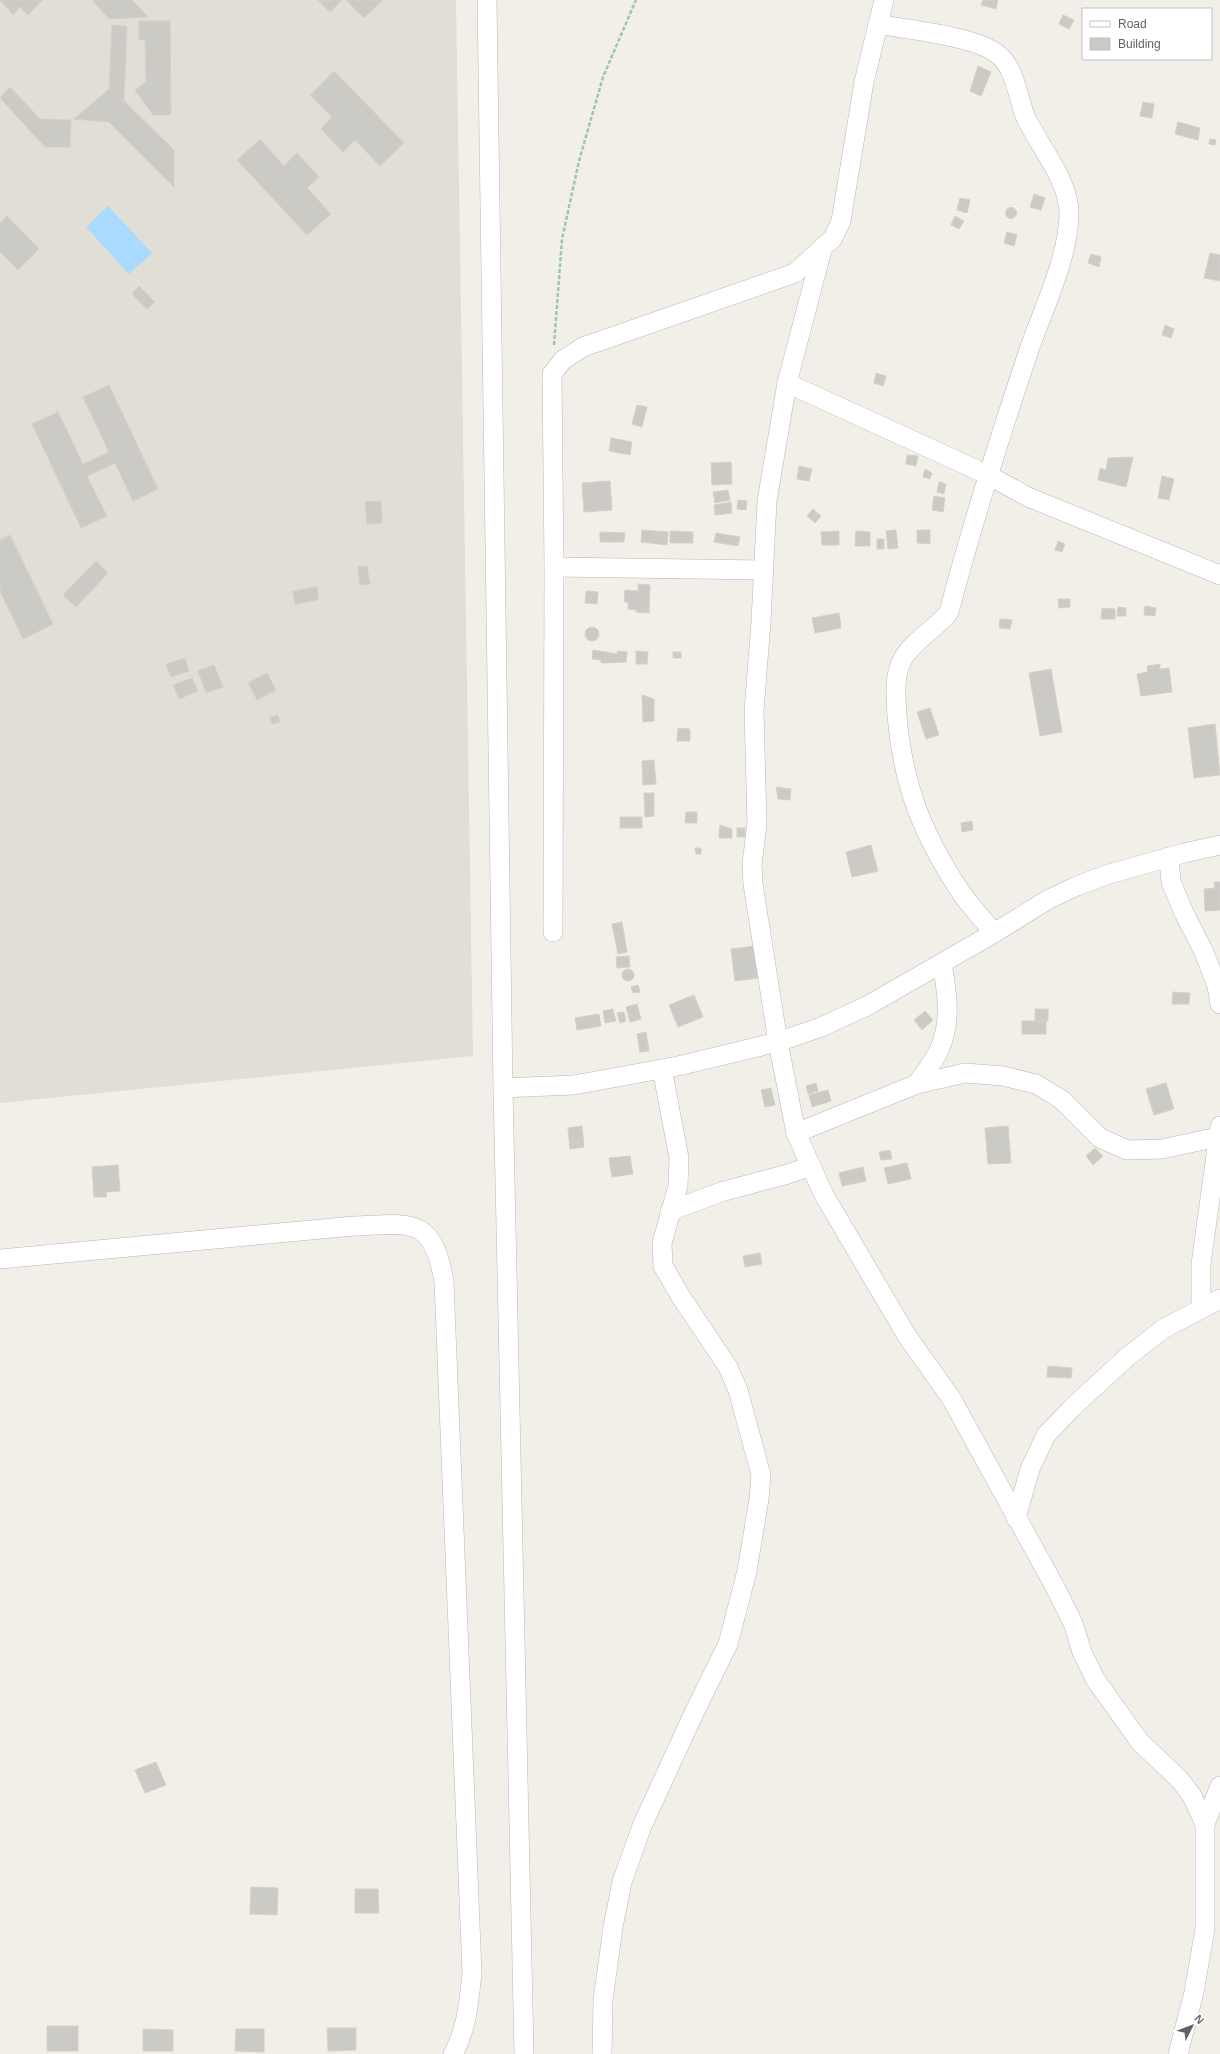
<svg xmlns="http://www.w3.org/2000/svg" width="1220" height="2054" viewBox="0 0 1220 2054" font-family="Helvetica,sans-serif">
  <rect width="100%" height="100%" fill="#f1efe8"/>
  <polygon fill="#e1ded6" points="0,0 456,0 473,1056 0,1103"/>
  <polygon fill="#aadaff" points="108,206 152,253 129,274 86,227"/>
  <g fill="#cccac5" stroke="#d6d1c6">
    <polygon points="0,0 43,0 28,15 20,7 13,15"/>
    <polygon points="92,0 132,0 148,17 109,19"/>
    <polygon points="318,0 342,0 330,12"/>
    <polygon points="346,0 383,0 364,18"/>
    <polygon points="983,0 998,0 996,9 981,5"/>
    <polygon points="1063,15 1074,20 1069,29 1059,24"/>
    <polygon points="139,21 170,21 171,115 153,115 135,90 146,82 145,40 139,40"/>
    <polygon points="112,25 127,26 124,101 174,150 174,187 109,122 74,119 109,89"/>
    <polygon points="978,66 991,72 981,96 970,91"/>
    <polygon points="334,71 404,143 380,166 355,140 343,152 321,129 332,117 310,95"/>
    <polygon points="10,87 40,119 71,120 70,147 45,147 0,98"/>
    <polygon points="1143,102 1154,104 1152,118 1140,116"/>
    <polygon points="1178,122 1200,128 1198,140 1175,134"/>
    <polygon points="260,139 284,166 297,153 319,177 307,188 331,214 307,235 237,160"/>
    <polygon points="1210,139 1216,140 1215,145 1209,144"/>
    <polygon points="1034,194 1045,198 1041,210 1030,207"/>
    <polygon points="960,198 970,200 967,213 957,210"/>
    <circle cx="1011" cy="213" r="5.5"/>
    <polygon points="7,216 39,249 18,270 0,252 0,223"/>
    <polygon points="955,216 964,221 959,229 951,225"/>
    <polygon points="1007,232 1017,235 1014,246 1004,243"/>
    <polygon points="1210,253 1220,255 1220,281 1204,278"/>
    <polygon points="1091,254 1101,257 1099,267 1088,263"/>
    <polygon points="139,286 155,302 147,309 132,294"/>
    <polygon points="1165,325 1174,329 1171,338 1162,335"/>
    <polygon points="876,373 886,376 883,386 874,383"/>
    <polygon points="109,385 158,489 133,501 115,463 87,476 107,516 81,528 32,424 58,412 83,464 109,452 83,397"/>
    <polygon points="637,405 647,407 642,427 632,424"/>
    <polygon points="611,438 632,442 630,455 609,451"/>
    <polygon points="907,455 918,456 916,466 906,464"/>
    <polygon points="1133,457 1126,487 1098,480 1100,468 1106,470 1108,458"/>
    <polygon points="731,462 732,484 712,485 711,463"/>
    <polygon points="799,466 812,469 809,481 797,479"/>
    <polygon points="925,469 932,473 930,479 923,477"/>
    <polygon points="1162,476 1174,479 1169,500 1158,498"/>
    <polygon points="610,481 612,510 584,512 582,483"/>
    <polygon points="939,482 946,484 944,494 937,492"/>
    <polygon points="728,490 730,500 715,503 713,492"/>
    <polygon points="934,496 945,498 943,512 932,510"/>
    <polygon points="738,500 747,501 746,510 737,509"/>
    <polygon points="381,501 382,523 367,524 365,502"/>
    <polygon points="731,502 732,513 715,515 714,505"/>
    <polygon points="813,509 821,516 815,523 807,516"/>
    <polygon points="642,530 668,532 667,545 641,542"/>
    <polygon points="896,530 898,548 888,549 886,531"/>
    <polygon points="917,530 930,530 930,544 917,543"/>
    <polygon points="670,531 693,532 693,543 670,543"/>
    <polygon points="839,531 839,545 822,545 821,532"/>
    <polygon points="856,531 870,532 870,546 855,546"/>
    <polygon points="600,532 625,533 624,542 600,542"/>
    <polygon points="716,533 740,537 738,546 714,542"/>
    <polygon points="10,535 53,624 23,639 0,591 0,540"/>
    <rect x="877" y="539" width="7" height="10"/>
    <polygon points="1058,541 1065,544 1062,552 1055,550"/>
    <polygon points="96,561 108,573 76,607 63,595"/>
    <polygon points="367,566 370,584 360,585 358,567"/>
    <polygon points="638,584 650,585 649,613 636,612 636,610 628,609 628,602 624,602 625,590 638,591"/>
    <polygon points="317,587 318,600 295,604 293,591"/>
    <polygon points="586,591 598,592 597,604 585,603"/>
    <polygon points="1058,599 1070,599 1070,607 1059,608"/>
    <polygon points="1145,606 1156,608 1155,616 1144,615"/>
    <polygon points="1118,607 1126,608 1126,616 1117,616"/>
    <polygon points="1102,608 1115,609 1115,619 1101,619"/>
    <polygon points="839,613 841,628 815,633 812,618"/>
    <polygon points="1000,619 1012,620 1010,629 999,628"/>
    <circle cx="592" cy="634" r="7"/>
    <polygon points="593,650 617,654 617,651 627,652 626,662 601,663 601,660 592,659"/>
    <polygon points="636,651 648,652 647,664 636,664"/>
    <rect x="673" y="652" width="8" height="6"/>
    <polygon points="185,658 189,671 171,677 166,664"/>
    <polygon points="1160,664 1160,669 1169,668 1172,692 1141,696 1137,674 1148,672 1147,666"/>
    <polygon points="214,665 223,687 206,693 198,671"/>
    <polygon points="1051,669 1062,732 1040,736 1029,673"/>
    <polygon points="267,673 276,690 257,700 248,683"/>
    <polygon points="192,678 198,691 179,699 173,685"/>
    <polygon points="642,695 654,699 654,721 643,722"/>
    <polygon points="930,708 939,735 926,739 917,712"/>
    <polygon points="278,715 280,722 272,724 270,717"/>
    <polygon points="1215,724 1220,775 1194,778 1188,728"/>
    <polygon points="678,728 690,729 690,741 677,741"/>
    <polygon points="654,760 656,784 643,785 642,761"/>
    <polygon points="776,787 791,789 790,800 778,799"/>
    <polygon points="644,793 654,793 654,816 645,817"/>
    <polygon points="686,812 697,812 697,823 685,823"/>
    <rect x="620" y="817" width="22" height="11"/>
    <polygon points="972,821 973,830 962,832 961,823"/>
    <polygon points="720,825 732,829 732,838 719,838"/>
    <rect x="737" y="828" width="8" height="9"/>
    <polygon points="871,845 878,871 852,877 846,852"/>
    <polygon points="695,848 701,848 701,854 696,854"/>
    <polygon points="1214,882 1220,882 1220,910 1205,911 1204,889 1215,888"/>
    <polygon points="622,922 627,952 618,954 612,924"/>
    <polygon points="755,946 759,978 735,981 731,949"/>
    <polygon points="629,956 630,967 617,968 616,957"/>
    <circle cx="628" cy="975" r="6"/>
    <polygon points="638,985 640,992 633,993 631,987"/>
    <polygon points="1173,992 1190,993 1189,1004 1172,1004"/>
    <polygon points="694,995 703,1017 678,1027 669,1005"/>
    <polygon points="637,1004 641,1019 630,1022 626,1007"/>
    <polygon points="613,1009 616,1021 605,1023 603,1011"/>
    <rect x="1035" y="1009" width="13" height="12"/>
    <polygon points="925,1011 933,1020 922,1030 914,1020"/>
    <polygon points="624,1012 626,1021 620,1023 617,1013"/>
    <polygon points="599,1014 601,1026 577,1030 575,1018"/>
    <rect x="1022" y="1021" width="24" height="13"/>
    <polygon points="646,1032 649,1051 640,1052 637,1034"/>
    <polygon points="816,1083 818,1091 808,1094 806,1086"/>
    <polygon points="1166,1083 1174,1109 1154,1115 1146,1089"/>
    <polygon points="771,1088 775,1105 765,1107 761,1090"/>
    <polygon points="828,1090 831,1101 812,1107 809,1095"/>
    <polygon points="582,1126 584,1147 570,1149 568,1128"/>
    <polygon points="1008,1126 1011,1163 988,1164 985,1128"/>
    <polygon points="1095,1148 1103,1156 1093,1165 1086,1156"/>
    <polygon points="890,1150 892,1159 881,1160 879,1152"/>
    <polygon points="630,1156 633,1174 612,1177 609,1158"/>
    <polygon points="907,1163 911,1179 888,1184 884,1168"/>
    <polygon points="118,1165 120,1191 106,1192 107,1197 94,1197 92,1167"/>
    <polygon points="863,1167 866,1181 842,1186 839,1173"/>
    <polygon points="760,1253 762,1264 745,1267 743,1256"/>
    <polygon points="1048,1366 1072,1368 1071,1378 1047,1377"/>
    <polygon points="156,1762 166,1785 145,1793 135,1770"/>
    <polygon points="251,1887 278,1888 277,1915 250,1914"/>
    <polygon points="355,1889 378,1889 379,1913 355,1913"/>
    <rect x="47" y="2026" width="31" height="25"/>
    <polygon points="327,2028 356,2028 356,2050 328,2051"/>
    <polygon points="143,2029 173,2030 173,2051 143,2051"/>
    <polygon points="236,2029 264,2029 264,2052 235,2051"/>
  </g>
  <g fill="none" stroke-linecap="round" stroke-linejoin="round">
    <defs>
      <g id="minor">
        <polyline points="487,0 503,1088 524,2054"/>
        <path d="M878,24C908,30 973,36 996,53C1016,67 1017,97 1026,118C1040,147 1070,182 1069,215C1068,260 1042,311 1028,353C999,439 972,525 949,612C937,628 914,640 904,657C893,675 896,696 897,716C903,784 921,831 958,888C968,904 982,918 994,933"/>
        <polyline points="822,250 787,383 767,501 761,622 754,711 757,824 752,864 753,884 778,1042 796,1133 824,1195 907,1336 951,1398 1055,1587 1073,1623 1082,1652 1095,1679 1140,1742 1180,1780 1192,1796 1205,1824"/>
        <polyline points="787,383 988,475 1028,497 1220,575"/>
        <polyline points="554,567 764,570"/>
        <polyline points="1169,857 1171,882 1184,913 1204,952 1217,986 1220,1004"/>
        <polyline points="553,932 554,567 552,374 563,360 583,347 795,273 833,238 841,221 864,82 884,0"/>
        <path d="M917,1084C924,1073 934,1062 939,1050C952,1023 947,992 942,963"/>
        <polyline points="503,1088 574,1085 678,1066 778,1042 821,1027 867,1006 994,933 1049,899 1077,886 1106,875 1184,853 1220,845"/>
        <polyline points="796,1133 917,1084 965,1073 1003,1076 1036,1084 1062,1100 1100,1138 1127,1150 1162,1149 1218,1137"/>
        <polyline points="670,1211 721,1192 788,1174 811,1166"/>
        <path d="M0,1259L354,1226C410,1224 433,1215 444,1282L472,1973C469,2001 467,2029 453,2054"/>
        <polyline points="1201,1309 1201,1264 1220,1126"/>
        <polyline points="1016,1518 1030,1469 1046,1435 1073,1407 1126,1358 1163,1329 1220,1299"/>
        <polyline points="602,2054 603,2000 613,1927 622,1882 642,1826 693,1715 728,1644 747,1571 759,1499 761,1475 738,1390 728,1367 681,1297 663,1266 662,1243 678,1186 679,1158 662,1069"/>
        <polyline points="1178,2054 1194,1992 1205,1929 1205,1824 1220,1786"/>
      </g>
    </defs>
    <use href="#minor" stroke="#b5b8bc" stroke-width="20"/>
    <polyline stroke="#9cc7a9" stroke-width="2.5" stroke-dasharray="4 2" stroke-linecap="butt" points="554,345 562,239 579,161 603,77 636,0"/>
    <use href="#minor" stroke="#fff" stroke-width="19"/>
  </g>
  <rect x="1082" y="8" width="130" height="52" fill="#ffffff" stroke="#bfc1c3"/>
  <rect x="1090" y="21" width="20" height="6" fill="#ffffff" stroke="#bfc1c3"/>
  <text x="1118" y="28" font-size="12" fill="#5f6368">Road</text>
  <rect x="1090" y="38" width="20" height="12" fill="#cccac5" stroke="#bfc1c3"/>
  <text x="1118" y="48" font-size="12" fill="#5f6368">Building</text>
  <g transform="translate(1192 2026) rotate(48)" stroke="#ffffff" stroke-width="3" paint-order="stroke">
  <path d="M0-3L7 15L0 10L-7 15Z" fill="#5f6368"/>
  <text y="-6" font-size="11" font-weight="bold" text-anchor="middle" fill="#5f6368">N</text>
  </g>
</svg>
